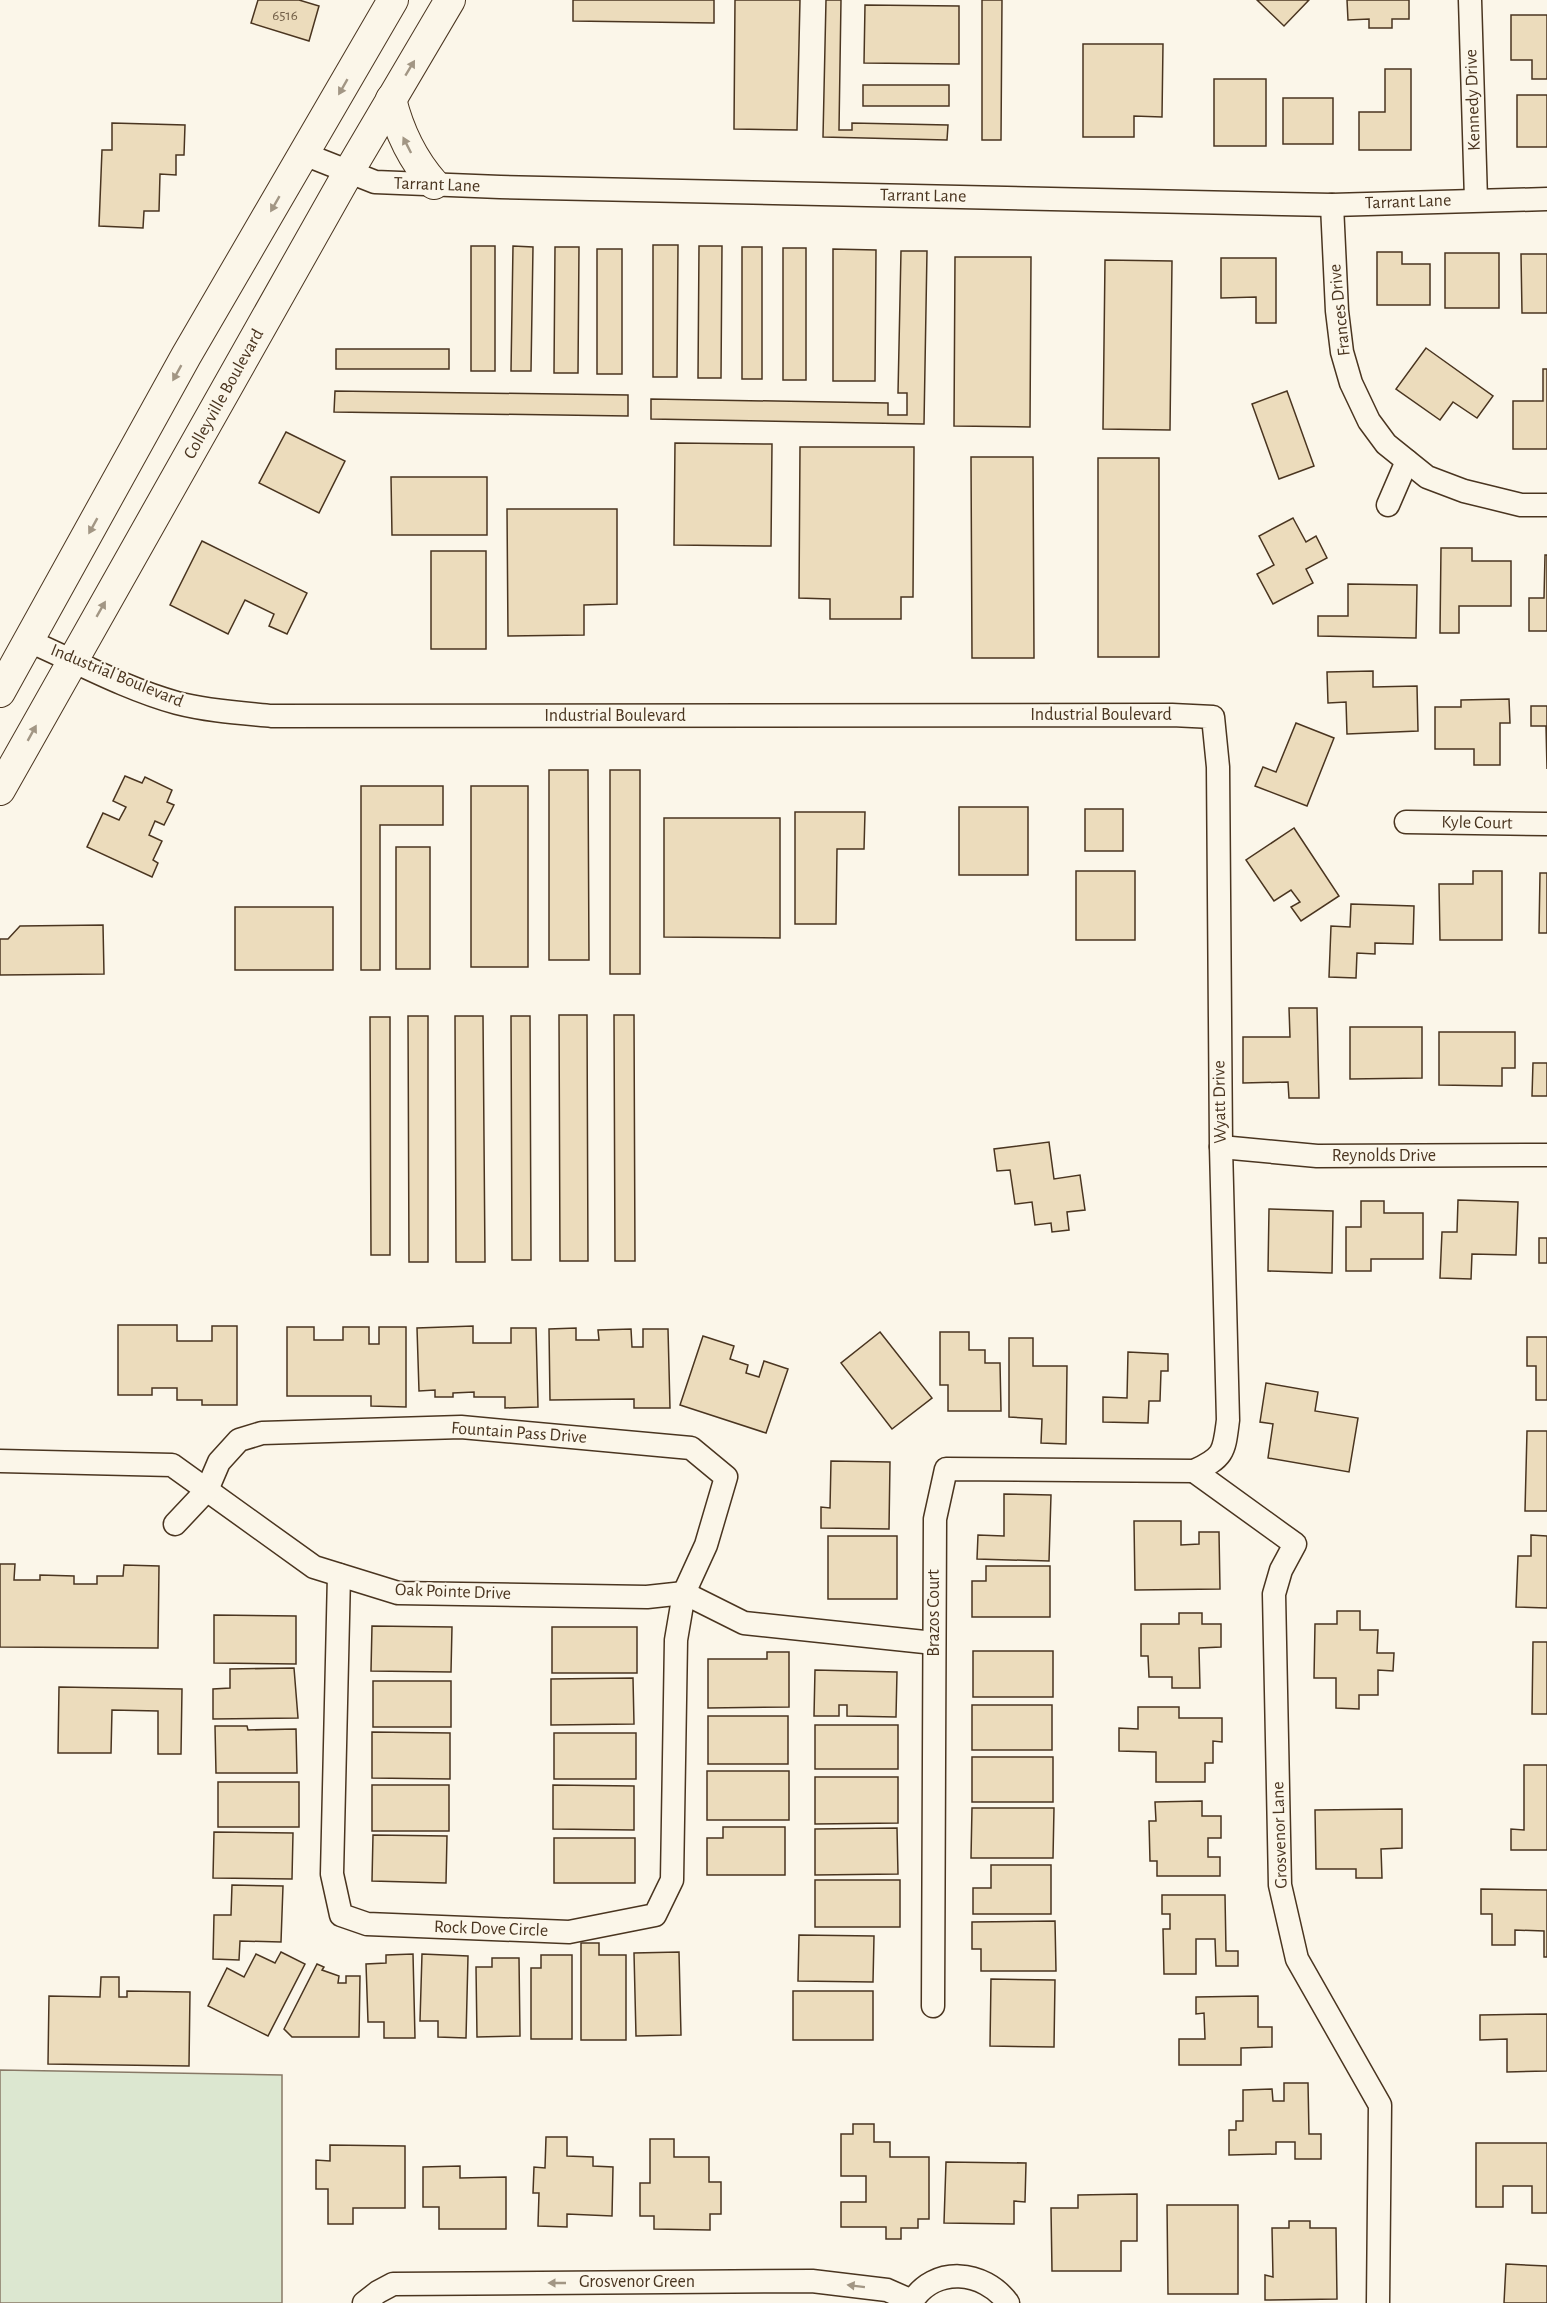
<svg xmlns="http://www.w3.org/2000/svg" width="1547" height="2303" viewBox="0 0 1547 2303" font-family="'Alegreya Sans',sans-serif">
  <rect width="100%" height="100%" fill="#fbf6e9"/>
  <polygon fill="#dce7d0" stroke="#887966" stroke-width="1.5" points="0,2070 282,2075 282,2303 0,2303"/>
  <g fill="#ecdcbc" stroke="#4a3520" stroke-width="1.5">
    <polygon points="258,0 299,0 319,6 309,41 251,23"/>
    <polygon points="573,0 714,0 714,23 573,21"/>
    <polygon points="735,0 800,0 797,130 734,129"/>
    <polygon points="826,0 841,0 839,130 852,130 852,123 948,125 947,140 823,137"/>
    <polygon points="982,0 1002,0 1001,140 982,140"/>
    <polygon points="1257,0 1309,0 1284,26"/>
    <polygon points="1347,0 1409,0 1409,19 1392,19 1392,28 1369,28 1369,19 1348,20"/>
    <polygon points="865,5 959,6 959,64 864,63"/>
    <polygon points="1511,15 1547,15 1547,79 1532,79 1532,60 1511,60"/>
    <polygon points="1083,44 1163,44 1162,117 1134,116 1134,137 1083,137"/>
    <polygon points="1385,69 1411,69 1411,150 1359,150 1359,112 1385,112"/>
    <rect x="1214" y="79" width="52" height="67"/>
    <rect x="863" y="85" width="86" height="21"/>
    <rect x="1517" y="95" width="30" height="52"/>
    <rect x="1283" y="98" width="50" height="46"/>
    <polygon points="112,123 185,125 184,155 176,155 176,175 160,174 159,211 144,211 143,228 99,226 102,150 112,150"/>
    <polygon points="653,245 678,245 677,377 653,377"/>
    <rect x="471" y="246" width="24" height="125"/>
    <polygon points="513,246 533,247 531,371 511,371"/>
    <polygon points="699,246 722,246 721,378 698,378"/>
    <polygon points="555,247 579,247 578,373 554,373"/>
    <rect x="742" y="247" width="20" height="132"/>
    <rect x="783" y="248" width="23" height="132"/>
    <rect x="597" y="249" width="25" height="125"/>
    <polygon points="833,249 876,250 875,381 833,381"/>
    <polygon points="901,251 927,251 924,424 651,419 651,399 888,403 888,415 907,415 907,393 898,393"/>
    <polygon points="1377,252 1402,252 1402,264 1430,264 1430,305 1377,305"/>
    <rect x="1445" y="253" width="54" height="55"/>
    <polygon points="1521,254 1547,254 1547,313 1522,313"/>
    <polygon points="955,257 1031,257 1030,427 954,426"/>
    <polygon points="1221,258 1276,258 1276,323 1256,323 1256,297 1221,298"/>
    <polygon points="1105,260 1172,261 1170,430 1103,429"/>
    <polygon points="1426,348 1493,396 1477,418 1453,402 1440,420 1396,389"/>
    <rect x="336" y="349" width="113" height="20"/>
    <polygon points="1543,369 1547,369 1547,449 1513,449 1513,401 1543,401"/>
    <polygon points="335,391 628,395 628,416 334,412"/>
    <polygon points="1287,391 1314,466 1279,479 1252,404"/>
    <polygon points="286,432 345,461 319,513 259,483"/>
    <polygon points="675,443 772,444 771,546 674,545"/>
    <polygon points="800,447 914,447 913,597 901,597 901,619 830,619 830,599 799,598"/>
    <polygon points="971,457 1033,457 1034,658 972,658"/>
    <rect x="1098" y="458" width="61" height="199"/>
    <polygon points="391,477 487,477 487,535 392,535"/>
    <polygon points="507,509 617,509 617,604 584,605 584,635 508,636"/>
    <polygon points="1293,518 1306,542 1316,536 1327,558 1306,569 1313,583 1273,604 1257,574 1274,565 1259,536"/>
    <polygon points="202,541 307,593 287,634 269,626 274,614 245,600 228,634 170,605"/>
    <polygon points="1441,548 1472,548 1472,561 1511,561 1511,606 1459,606 1459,633 1440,633"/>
    <rect x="431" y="551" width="55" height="98"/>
    <polygon points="1545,555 1547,555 1547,631 1529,631 1529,598 1544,598"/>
    <polygon points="1348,584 1417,585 1416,638 1318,636 1318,616 1348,616"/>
    <polygon points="1373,671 1373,687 1417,686 1418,731 1347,734 1346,702 1328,703 1327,672"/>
    <polygon points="1509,699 1510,723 1500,723 1500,765 1474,765 1474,749 1435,749 1435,707 1461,707 1461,700"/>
    <polygon points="1531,706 1547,706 1547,769 1546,726 1531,726"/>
    <polygon points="1296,723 1334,738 1307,806 1255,786 1263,767 1276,772"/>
    <polygon points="549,770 588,770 589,960 549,960"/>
    <rect x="610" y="770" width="30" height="204"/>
    <polygon points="125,776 142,783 145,777 172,790 167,802 174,805 164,825 155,821 149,835 162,841 153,860 158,863 152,877 87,847 103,813 119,820 126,807 113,801"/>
    <polygon points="361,786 443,786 443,825 380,825 380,970 361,970"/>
    <rect x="471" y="786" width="57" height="181"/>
    <rect x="959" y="807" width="69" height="68"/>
    <rect x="1085" y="809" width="38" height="42"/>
    <polygon points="795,812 865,812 864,849 837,849 836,924 795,924"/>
    <polygon points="664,818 780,818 780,938 664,937"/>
    <polygon points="1294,828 1339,896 1301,921 1291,907 1300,902 1291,890 1274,901 1246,860"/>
    <rect x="396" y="847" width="34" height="122"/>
    <rect x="1076" y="871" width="59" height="69"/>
    <polygon points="1473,871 1502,871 1502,940 1440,940 1439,884 1473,884"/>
    <polygon points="1540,873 1547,873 1547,933 1539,933"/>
    <polygon points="1351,904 1414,906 1413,944 1375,943 1375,954 1357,953 1356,978 1329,977 1331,926 1350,927"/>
    <rect x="235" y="907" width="98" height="63"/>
    <polygon points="103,925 104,974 0,975 0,939 8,939 20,926"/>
    <polygon points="1289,1008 1317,1008 1319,1098 1289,1098 1288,1082 1243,1083 1243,1037 1290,1037"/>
    <polygon points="559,1015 587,1015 588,1261 560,1261"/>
    <polygon points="614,1015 634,1015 635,1261 615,1261"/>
    <polygon points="408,1016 428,1016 428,1262 409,1262"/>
    <polygon points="455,1016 483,1016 485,1262 456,1262"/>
    <polygon points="511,1016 530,1016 531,1260 512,1260"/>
    <polygon points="370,1017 390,1017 390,1255 371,1255"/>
    <polygon points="1350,1027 1422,1027 1422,1078 1350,1079"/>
    <polygon points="1439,1032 1515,1032 1515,1068 1502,1068 1502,1086 1439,1085"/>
    <polygon points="1533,1063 1547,1063 1547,1096 1532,1096"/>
    <polygon points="1049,1142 1054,1179 1080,1175 1085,1210 1067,1212 1069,1230 1052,1232 1051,1223 1035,1225 1032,1202 1015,1204 1010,1170 997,1171 994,1149"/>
    <polygon points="1458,1200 1518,1202 1516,1255 1472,1254 1471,1279 1440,1278 1442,1232 1457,1232"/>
    <polygon points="1361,1201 1384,1201 1384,1213 1423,1213 1423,1259 1371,1259 1371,1271 1346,1271 1346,1227 1361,1227"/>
    <polygon points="1269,1209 1333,1211 1332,1273 1268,1271"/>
    <rect x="1539" y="1238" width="8" height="25"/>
    <polygon points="118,1325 177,1325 177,1341 212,1341 212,1326 237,1326 237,1405 202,1405 202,1400 177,1400 177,1388 152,1388 152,1395 118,1395"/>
    <polygon points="473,1326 473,1343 511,1343 511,1328 536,1328 538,1407 505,1408 505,1397 474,1397 474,1392 453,1393 453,1397 435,1397 435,1390 419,1391 417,1328"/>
    <polygon points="287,1327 314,1327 314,1340 343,1340 343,1327 369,1327 369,1344 379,1344 379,1327 406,1327 406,1407 371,1406 371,1396 287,1396"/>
    <polygon points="576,1328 576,1340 599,1340 598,1330 631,1329 632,1347 643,1347 643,1329 668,1329 670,1408 634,1408 634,1399 550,1400 549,1329"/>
    <polygon points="880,1332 932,1398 892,1429 841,1363"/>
    <polygon points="940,1332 969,1332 969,1350 985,1350 985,1363 1000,1363 1001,1411 948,1411 948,1385 940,1385"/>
    <polygon points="703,1336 734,1346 730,1359 748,1365 746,1373 759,1377 764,1361 788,1369 766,1433 680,1405"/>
    <polygon points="1527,1337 1547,1337 1547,1400 1536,1400 1536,1366 1527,1366"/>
    <polygon points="1009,1338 1033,1338 1033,1366 1067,1366 1066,1444 1041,1443 1042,1419 1009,1417"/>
    <polygon points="1128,1352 1168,1354 1168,1371 1161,1371 1160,1401 1149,1401 1148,1423 1103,1422 1103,1397 1127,1398"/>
    <polygon points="1266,1383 1318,1392 1315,1411 1358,1418 1349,1472 1268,1458 1273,1424 1260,1422"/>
    <polygon points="1527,1431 1547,1431 1547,1511 1525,1511"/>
    <polygon points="831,1461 890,1462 889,1529 821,1528 821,1507 830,1508"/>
    <polygon points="1004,1494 1051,1495 1049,1561 977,1559 978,1535 1004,1536"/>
    <polygon points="1134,1521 1181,1521 1181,1545 1199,1544 1199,1532 1219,1532 1220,1589 1135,1590"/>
    <polygon points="1531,1535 1547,1536 1547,1608 1516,1607 1518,1556 1531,1556"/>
    <rect x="828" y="1536" width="69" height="63"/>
    <polygon points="0,1564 15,1564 14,1580 40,1580 40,1575 74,1576 74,1584 97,1584 97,1576 123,1576 124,1565 159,1566 158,1648 0,1647"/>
    <polygon points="986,1566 1050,1566 1050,1617 972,1617 972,1581 986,1581"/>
    <polygon points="1337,1611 1360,1611 1360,1630 1378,1630 1377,1653 1394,1653 1393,1671 1378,1670 1378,1695 1359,1695 1359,1709 1336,1708 1336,1678 1314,1678 1315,1624 1337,1624"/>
    <polygon points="1179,1613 1202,1613 1202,1624 1221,1624 1221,1647 1199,1648 1200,1688 1172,1688 1172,1677 1149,1677 1148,1656 1141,1656 1141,1624 1179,1624"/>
    <polygon points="214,1615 296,1616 296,1664 214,1663"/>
    <polygon points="372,1626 452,1627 451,1672 371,1671"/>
    <rect x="552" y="1627" width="85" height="46"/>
    <polygon points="1533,1642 1547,1642 1547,1714 1532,1714"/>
    <rect x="973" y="1651" width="80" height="46"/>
    <polygon points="767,1652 789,1652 789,1707 708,1708 708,1659 767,1659"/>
    <polygon points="294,1668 298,1718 213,1719 213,1689 230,1688 230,1669"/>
    <polygon points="815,1670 897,1672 896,1717 847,1716 847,1705 839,1705 839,1716 814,1716"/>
    <polygon points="633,1678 634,1724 551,1725 551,1679"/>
    <rect x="373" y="1681" width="78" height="46"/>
    <polygon points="59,1687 182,1689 181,1754 158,1754 158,1711 112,1710 111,1753 58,1753"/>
    <rect x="972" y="1705" width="80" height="45"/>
    <polygon points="1138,1707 1179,1707 1179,1718 1222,1718 1222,1742 1213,1741 1213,1763 1205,1763 1205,1782 1156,1782 1156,1752 1119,1751 1119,1728 1138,1729"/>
    <rect x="708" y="1716" width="80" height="48"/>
    <rect x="815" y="1725" width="83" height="44"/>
    <polygon points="215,1726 247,1726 248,1730 296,1729 297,1773 216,1773"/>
    <polygon points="372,1732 450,1733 450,1779 372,1778"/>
    <rect x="554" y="1733" width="82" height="46"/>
    <rect x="972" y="1757" width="81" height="45"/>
    <polygon points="1524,1765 1547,1765 1547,1850 1511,1850 1511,1829 1524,1830"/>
    <rect x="707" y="1771" width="82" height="49"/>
    <polygon points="815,1777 898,1777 898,1823 815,1824"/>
    <rect x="218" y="1782" width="81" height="45"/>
    <rect x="372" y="1785" width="77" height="46"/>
    <polygon points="553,1785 634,1786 634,1830 553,1829"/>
    <polygon points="1202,1801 1202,1816 1221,1816 1221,1838 1208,1838 1208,1857 1220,1857 1220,1876 1157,1876 1157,1861 1150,1861 1149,1821 1156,1821 1155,1802"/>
    <polygon points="972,1808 1054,1808 1053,1858 971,1858"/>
    <polygon points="1402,1809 1402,1848 1381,1849 1382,1878 1356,1878 1356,1869 1316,1869 1315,1810"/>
    <polygon points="723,1827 785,1827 785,1875 707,1875 707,1838 723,1838"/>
    <polygon points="897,1828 898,1874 815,1875 815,1829"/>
    <polygon points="214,1832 293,1833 292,1879 213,1878"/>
    <polygon points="373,1835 447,1836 446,1883 372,1881"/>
    <rect x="554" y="1838" width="81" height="45"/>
    <polygon points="991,1865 1051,1865 1051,1914 973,1914 973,1888 991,1888"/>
    <rect x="815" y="1880" width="85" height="47"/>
    <polygon points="232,1885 283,1886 281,1942 240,1941 239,1960 213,1959 214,1915 231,1915"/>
    <polygon points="1481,1889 1547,1890 1547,1957 1544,1957 1544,1931 1515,1930 1515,1945 1492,1945 1492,1914 1481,1914"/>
    <polygon points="1162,1895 1225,1895 1226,1951 1238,1951 1238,1966 1216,1966 1215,1939 1196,1939 1196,1974 1164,1974 1163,1929 1170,1929 1170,1914 1162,1914"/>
    <polygon points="1055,1921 1056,1971 981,1971 981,1949 972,1949 972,1922"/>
    <polygon points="799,1935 874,1936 873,1982 798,1981"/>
    <polygon points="581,1943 599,1943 599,1955 626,1955 626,2040 581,2040"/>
    <polygon points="281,1952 305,1964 268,2036 208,2006 227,1968 244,1977 256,1954 275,1963"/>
    <polygon points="679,1952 681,2035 636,2036 634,1953"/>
    <polygon points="413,1954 415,2038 384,2038 384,2022 368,2022 366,1964 386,1963 386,1955"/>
    <polygon points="422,1954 468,1956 466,2038 438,2037 438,2021 420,2021"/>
    <polygon points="541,1955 572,1955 572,2039 531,2039 531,1968 541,1968"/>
    <polygon points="492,1958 519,1958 520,2036 477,2037 476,1967 492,1967"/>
    <polygon points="317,1964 324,1967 322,1970 339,1976 338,1983 346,1983 346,1976 360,1976 359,2037 292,2037 284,2029"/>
    <polygon points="101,1977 119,1977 119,1997 127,1997 127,1991 190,1992 189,2066 48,2064 49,1996 100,1997"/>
    <polygon points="991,1979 1055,1980 1054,2047 990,2046"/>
    <rect x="793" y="1991" width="80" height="49"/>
    <polygon points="1258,1996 1258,2027 1272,2027 1272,2047 1241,2048 1241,2065 1179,2065 1179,2039 1205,2039 1204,2013 1196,2014 1196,1997"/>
    <polygon points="1547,2014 1547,2071 1507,2072 1507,2039 1480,2040 1480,2015"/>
    <polygon points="1284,2083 1308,2083 1309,2134 1321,2134 1321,2159 1295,2159 1295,2142 1276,2142 1276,2154 1229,2155 1229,2130 1236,2130 1236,2121 1243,2121 1243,2090 1272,2089 1273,2101 1284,2101"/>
    <polygon points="853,2124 874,2124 874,2142 890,2142 890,2157 929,2157 929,2219 918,2219 918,2228 901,2228 901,2239 886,2239 886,2227 841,2227 841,2202 866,2202 866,2176 841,2176 841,2134 853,2134"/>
    <polygon points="546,2137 567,2137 567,2156 593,2157 593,2166 613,2167 612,2216 567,2214 567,2227 538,2226 539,2193 533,2193 534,2167 545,2168"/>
    <polygon points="650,2139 674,2139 674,2157 709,2157 709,2182 721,2182 721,2214 710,2214 710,2230 654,2229 654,2216 640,2216 640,2183 650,2183"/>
    <polygon points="1476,2143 1547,2143 1547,2213 1532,2213 1532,2186 1503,2186 1503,2207 1476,2207"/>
    <polygon points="330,2145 405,2146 405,2208 353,2208 353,2224 328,2224 328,2189 316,2189 316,2160 330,2161"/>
    <polygon points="946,2162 1026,2163 1025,2202 1014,2201 1014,2224 944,2223"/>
    <polygon points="460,2166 460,2178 506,2177 506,2229 439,2229 439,2207 423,2207 423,2167"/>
    <polygon points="1137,2194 1137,2241 1121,2241 1121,2271 1052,2271 1051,2208 1078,2208 1078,2195"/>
    <polygon points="1167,2205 1238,2205 1238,2294 1168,2294"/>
    <polygon points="1289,2221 1310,2221 1310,2228 1336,2228 1337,2299 1265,2300 1265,2275 1273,2277 1272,2228 1289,2228"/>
    <polygon points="1506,2264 1547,2266 1547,2303 1504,2303"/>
  </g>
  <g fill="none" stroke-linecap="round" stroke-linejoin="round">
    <defs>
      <g id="minor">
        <polyline points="1470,0 1476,200"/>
        <polyline points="304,154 375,182 500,187 1332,205 1547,199"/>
        <polyline points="1332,205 1337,311 1342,352 1351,383 1369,421 1386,444 1427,477 1464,491 1521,505 1547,505"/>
        <polyline points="1388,505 1407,461"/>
        <path d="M29,641C77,662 126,689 177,703C208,711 241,713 272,716L1172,715L1213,717L1218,767L1221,1147L1228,1420C1224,1451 1225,1457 1194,1471L946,1469L935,1519L933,2006"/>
        <polyline points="1406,822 1547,824"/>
        <polyline points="1221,1147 1317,1156 1547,1155"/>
        <polyline points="0,1461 172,1465 314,1567 398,1593 647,1597 684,1593 744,1623 934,1643"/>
        <polyline points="1194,1471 1295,1544 1281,1570 1274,1594 1280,1885 1297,1959 1380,2105 1378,2303"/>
        <polyline points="175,1524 207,1490 219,1462 239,1440 262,1433 461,1427 691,1448 726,1477 706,1545 684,1593 676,1640 672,1880 655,1915 569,1932 367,1924 341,1915 332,1874 339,1575"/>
        <polyline points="364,2303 378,2292 393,2284 812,2281 887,2290 912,2301"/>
        <path d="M911,2303C934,2265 984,2270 1008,2303"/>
      </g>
      <g id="major">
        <path d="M391,99C399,132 412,159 434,184"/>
        <polyline points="0,692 186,356 393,0"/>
        <polyline points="0,790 348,173 450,0"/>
      </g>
    </defs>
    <use href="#minor" stroke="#4a3520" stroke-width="25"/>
    <use href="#major" stroke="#4a3520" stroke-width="32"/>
    <use href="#minor" stroke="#fbf6e9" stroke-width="22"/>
    <use href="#major" stroke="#fbf6e9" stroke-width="30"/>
  </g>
  <defs><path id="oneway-solid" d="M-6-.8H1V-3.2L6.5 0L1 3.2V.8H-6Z" transform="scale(1.5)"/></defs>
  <g fill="#a29684">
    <use href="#oneway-solid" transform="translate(410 68) rotate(-59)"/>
    <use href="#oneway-solid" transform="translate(343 87) rotate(120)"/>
    <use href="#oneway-solid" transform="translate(407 145) rotate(-117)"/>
    <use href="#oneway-solid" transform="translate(275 204) rotate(120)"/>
    <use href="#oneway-solid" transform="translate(177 373) rotate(119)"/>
    <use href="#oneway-solid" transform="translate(93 526) rotate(119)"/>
    <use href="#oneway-solid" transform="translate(101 609) rotate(-60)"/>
    <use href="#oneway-solid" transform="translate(32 733) rotate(-61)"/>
    <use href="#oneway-solid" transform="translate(557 2283) rotate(180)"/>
    <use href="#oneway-solid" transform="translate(856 2286) rotate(-173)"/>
  </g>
  <g text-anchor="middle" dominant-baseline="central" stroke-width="4.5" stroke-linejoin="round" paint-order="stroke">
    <g font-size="15" fill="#725f47">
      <text x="285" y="15">6516</text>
    </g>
    <g font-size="18" fill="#4a3520" stroke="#fbf6e9">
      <text transform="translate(1473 100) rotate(-92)">Kennedy Drive</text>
      <text transform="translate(437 185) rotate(2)">Tarrant Lane</text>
      <text transform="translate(923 196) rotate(1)">Tarrant Lane</text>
      <text transform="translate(1408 202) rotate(-2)">Tarrant Lane</text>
      <text transform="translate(1340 310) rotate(-96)">Frances Drive</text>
      <text transform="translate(224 394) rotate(-61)">Colleyville Boulevard</text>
      <text transform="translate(117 676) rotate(22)">Industrial Boulevard</text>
      <text x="1101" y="715">Industrial Boulevard</text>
      <text x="615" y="716">Industrial Boulevard</text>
      <text transform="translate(1477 823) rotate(1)">Kyle Court</text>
      <text transform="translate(1220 1102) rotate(-91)">Wyatt Drive</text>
      <text x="1384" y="1156">Reynolds Drive</text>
      <text transform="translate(519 1433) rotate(4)">Fountain Pass Drive</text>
      <text transform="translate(453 1592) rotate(2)">Oak Pointe Drive</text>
      <text transform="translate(934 1613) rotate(-90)">Brazos Court</text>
      <text transform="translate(1280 1835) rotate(-92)">Grosvenor Lane</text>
      <text transform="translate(491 1929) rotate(2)">Rock Dove Circle</text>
      <text x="637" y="2282">Grosvenor Green</text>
    </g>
  </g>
</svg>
